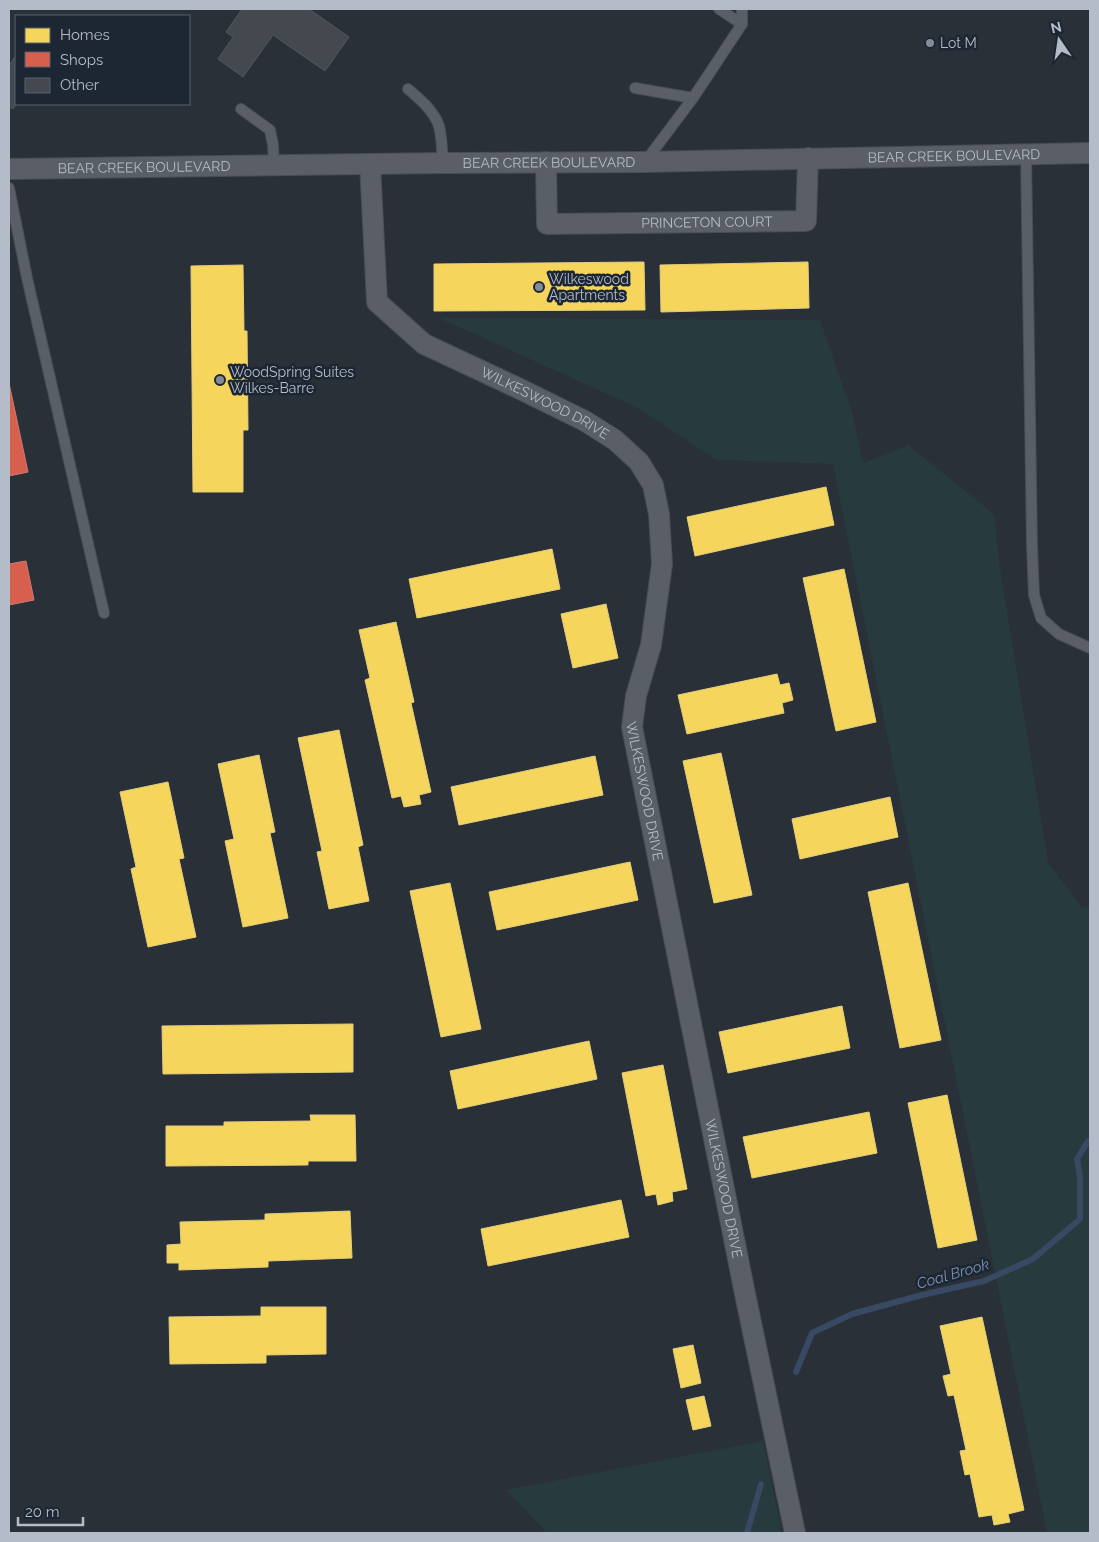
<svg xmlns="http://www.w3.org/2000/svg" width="1099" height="1542" viewBox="0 0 1099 1542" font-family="Raleway,sans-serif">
  <rect width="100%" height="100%" fill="#2a3038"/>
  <g fill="#273a3e">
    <polygon points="439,318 820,320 852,412 863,463 908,445 994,514 1000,569 1048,863 1082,907 1090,907 1090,1533 1047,1533 833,464 716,460 638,408"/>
    <polygon points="763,1441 782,1533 547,1533 506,1490"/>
  </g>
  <g fill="#f6d55c" stroke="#e2ce7d">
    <polygon points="644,262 645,310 434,311 434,264"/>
    <polygon points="808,262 809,308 661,312 660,265"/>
    <polygon points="243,265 244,331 247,331 248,430 243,430 243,492 193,492 191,266"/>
    <polygon points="826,487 834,525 695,556 687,517"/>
    <polygon points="552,549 560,589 417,618 409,579"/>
    <polygon points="844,569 876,722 836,731 803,578"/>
    <polygon points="606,604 618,658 573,668 561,614"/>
    <polygon points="396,622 414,702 411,703 431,792 419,795 421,804 404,807 401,796 392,798 365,680 370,678 359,630"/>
    <polygon points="777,674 780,685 789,683 793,700 782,703 784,713 687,734 678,695"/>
    <polygon points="339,730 363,845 358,847 369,901 329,909 317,852 322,851 298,738"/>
    <polygon points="721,753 752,895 714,903 683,761"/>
    <polygon points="259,755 275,832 270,833 288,918 243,927 225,841 234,839 218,764"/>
    <polygon points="595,756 603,795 459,825 451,787"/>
    <polygon points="168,782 184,858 179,859 196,937 148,947 131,869 136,867 120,792"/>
    <polygon points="890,797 898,837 800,859 792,819"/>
    <polygon points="630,862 638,900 497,930 489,892"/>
    <polygon points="450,883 481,1029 441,1037 410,891"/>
    <polygon points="908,883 941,1040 900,1048 868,892"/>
    <polygon points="842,1006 850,1048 728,1073 719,1032"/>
    <polygon points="353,1024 353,1072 163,1074 162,1026"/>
    <polygon points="589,1041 597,1079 458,1109 450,1071"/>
    <polygon points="663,1065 687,1189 672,1192 673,1201 658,1205 656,1194 646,1196 622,1073"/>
    <polygon points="947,1095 977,1240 938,1248 908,1103"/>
    <polygon points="869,1112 877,1153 752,1178 743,1137"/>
    <polygon points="310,1115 355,1115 356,1161 308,1161 308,1165 166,1166 166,1126 224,1126 224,1122 311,1121"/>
    <polygon points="621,1200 629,1237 488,1266 481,1229"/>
    <polygon points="350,1211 352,1258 268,1261 268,1267 179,1270 179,1263 167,1263 167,1245 181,1244 180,1222 265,1220 265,1214"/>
    <polygon points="261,1307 326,1307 326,1354 266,1355 266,1363 170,1364 169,1317 261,1316"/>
    <polygon points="982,1317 1024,1510 1008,1514 1010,1522 994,1525 992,1515 979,1517 970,1474 965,1475 960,1451 966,1450 954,1395 948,1396 943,1376 951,1374 940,1326"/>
    <polygon points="693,1345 701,1383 681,1388 673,1349"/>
    <polygon points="704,1396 711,1426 693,1430 686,1400"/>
  </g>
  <g fill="#d6604d" stroke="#cc7c72">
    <polygon points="9,383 28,472 9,476"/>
    <polygon points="26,561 34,600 9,605 9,564"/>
  </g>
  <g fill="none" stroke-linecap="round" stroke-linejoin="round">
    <g stroke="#384963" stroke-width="6">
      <polyline points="796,1372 812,1333 852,1314 922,1295 984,1281 1033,1259 1080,1219 1080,1176 1077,1159 1088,1141 1090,1141"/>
      <polyline points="747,1533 761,1484"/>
    </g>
  </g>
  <g fill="#444950" stroke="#52575f">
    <polygon points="242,9 309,9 349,37 325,71 273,35 243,77 218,59 233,37 226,32"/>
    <polygon points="16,55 16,104 13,109 9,106 9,66"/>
  </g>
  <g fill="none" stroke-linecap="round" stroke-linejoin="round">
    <defs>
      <g id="service">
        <polyline points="719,9 742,24"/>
        <polyline points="635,88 693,98"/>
        <path d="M408,89C420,99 434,111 439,126C442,138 442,151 443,163"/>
        <polyline points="241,109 270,130 273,145 274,166"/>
        <polyline points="1026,154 1032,546 1034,595 1041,618 1059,634 1090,648"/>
        <polyline points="645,162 693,98 742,24 742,9"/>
        <polyline points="9,188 27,278 104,613"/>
      </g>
      <g id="minor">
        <path id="s1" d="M546,162L547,224L806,221L808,158"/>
        <path id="s2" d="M370,164L377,302L424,344L518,388L585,421L615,440L639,462L653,485L659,514L662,564L651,645L636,696L632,727L744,1289L795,1533"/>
        <path id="s3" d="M9,169L443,163L645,162L1090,153"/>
      </g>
    </defs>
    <use href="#service" stroke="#484c53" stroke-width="12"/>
    <use href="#minor" stroke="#484c53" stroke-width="22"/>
    <use href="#service" stroke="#5a5e66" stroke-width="10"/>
    <use href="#minor" stroke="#5a5e66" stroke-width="20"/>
  </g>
  <g fill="#848b96" stroke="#1d2633" stroke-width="2">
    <circle cx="930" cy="43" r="5"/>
    <circle cx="539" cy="287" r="5"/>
    <circle cx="220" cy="380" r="5"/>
  </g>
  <g text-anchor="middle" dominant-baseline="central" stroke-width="5" stroke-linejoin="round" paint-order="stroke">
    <g font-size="14" fill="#b4bcc9" stroke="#1d2633" text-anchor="start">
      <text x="940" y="43">Lot M</text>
      <text x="549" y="279">Wilkeswood<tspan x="549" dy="16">Apartments</tspan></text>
      <text x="230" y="372">WoodSpring Suites<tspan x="230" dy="16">Wilkes-Barre</tspan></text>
    </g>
    <g font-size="14" fill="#b4bcc9" stroke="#1d2633">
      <text stroke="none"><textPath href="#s3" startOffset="945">BEAR CREEK BOULEVARD</textPath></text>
      <text stroke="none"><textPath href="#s3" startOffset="540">BEAR CREEK BOULEVARD</textPath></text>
      <text stroke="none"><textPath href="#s3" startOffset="135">BEAR CREEK BOULEVARD</textPath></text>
      <text stroke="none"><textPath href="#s1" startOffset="222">PRINCETON COURT</textPath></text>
      <text stroke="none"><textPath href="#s2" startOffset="336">WILKESWOOD DRIVE</textPath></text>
      <text stroke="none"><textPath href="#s2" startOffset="786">WILKESWOOD DRIVE</textPath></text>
      <text stroke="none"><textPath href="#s2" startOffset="1191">WILKESWOOD DRIVE</textPath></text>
    </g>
    <g font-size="15" font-style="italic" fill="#7c92b1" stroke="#1d2633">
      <text transform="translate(953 1274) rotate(-16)">Coal Brook</text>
    </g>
  </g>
  <rect width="1099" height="1542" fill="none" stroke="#b4bcc9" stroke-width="20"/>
  <rect x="15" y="15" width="175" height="90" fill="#1d2633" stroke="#59626f"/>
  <rect x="25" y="28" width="25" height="15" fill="#f6d55c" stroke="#59626f"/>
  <text x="60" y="40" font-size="15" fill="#b4bcc9">Homes</text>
  <rect x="25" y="52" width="25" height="15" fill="#d6604d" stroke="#59626f"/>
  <text x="60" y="65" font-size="15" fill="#b4bcc9">Shops</text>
  <rect x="25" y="78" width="25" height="15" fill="#444950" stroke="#59626f"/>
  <text x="60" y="90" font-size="15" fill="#b4bcc9">Other</text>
  <g transform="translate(1059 40) rotate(347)" stroke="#1d2633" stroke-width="4" paint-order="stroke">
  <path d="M0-4L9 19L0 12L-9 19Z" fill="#b4bcc9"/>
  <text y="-8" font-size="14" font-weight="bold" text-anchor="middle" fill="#b4bcc9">N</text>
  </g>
  <path d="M18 1517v8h65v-8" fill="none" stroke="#b4bcc9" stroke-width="2.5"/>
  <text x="25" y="1517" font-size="15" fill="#b4bcc9" stroke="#1d2633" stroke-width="4" paint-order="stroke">20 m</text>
</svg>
